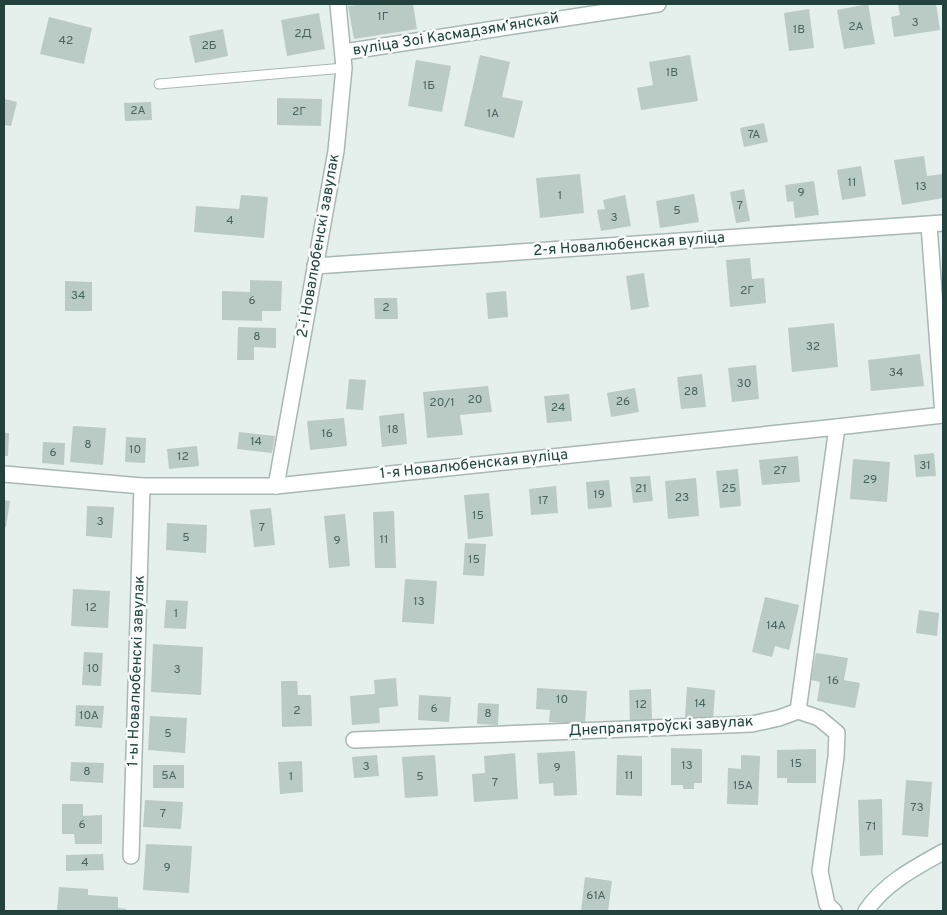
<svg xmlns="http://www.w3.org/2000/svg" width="947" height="915" viewBox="0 0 947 915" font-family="Overpass,sans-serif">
  <rect width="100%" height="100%" fill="#e5efec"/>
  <g fill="#bacac5">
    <polygon points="364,4 413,4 417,29 354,39 348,6"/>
    <polygon points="868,4 875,44 844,49 837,10"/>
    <polygon points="898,4 936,4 940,30 894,37 891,17 900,15"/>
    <polygon points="809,9 814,48 789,51 784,13"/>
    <polygon points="319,13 325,49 287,56 281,20"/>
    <polygon points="49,17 92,28 84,64 40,54"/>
    <polygon points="223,29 228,56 195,63 189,36"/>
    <polygon points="480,55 510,62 502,97 523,101 514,138 464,126"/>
    <polygon points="690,55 698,101 641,110 637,88 653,85 649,62"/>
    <polygon points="416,60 451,66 442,112 408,106"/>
    <polygon points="277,98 322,99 321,126 277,125"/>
    <polygon points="4,99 17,102 11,126 4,125"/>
    <polygon points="151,102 152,120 125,121 124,103"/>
    <polygon points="764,123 768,142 744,147 740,128"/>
    <polygon points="924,156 927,176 943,174 943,198 902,205 894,160"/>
    <polygon points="861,166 866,196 842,200 837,170"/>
    <polygon points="580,174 584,213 540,218 536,178"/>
    <polygon points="814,181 819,215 795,218 793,201 787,202 785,185"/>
    <polygon points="744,189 750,221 736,223 730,192"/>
    <polygon points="694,194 699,222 660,228 656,201"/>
    <polygon points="241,195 268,197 264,238 194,232 196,206 239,209"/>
    <polygon points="625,195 631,226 601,231 597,210 605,209 603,200"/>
    <polygon points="750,258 752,279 764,278 766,303 730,307 726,260"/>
    <polygon points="644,273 649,307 631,310 626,276"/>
    <polygon points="250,280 282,281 281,311 262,311 262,321 222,320 222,291 250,292"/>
    <polygon points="65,281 92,282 92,311 65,311"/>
    <polygon points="506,291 508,317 488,319 486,293"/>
    <polygon points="374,298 397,298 398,319 375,319"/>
    <polygon points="834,323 838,367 792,372 788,328"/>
    <polygon points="238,327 276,328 276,348 254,347 254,360 237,360"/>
    <polygon points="920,354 924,386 871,391 868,360"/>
    <polygon points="756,365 759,399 732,402 728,368"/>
    <polygon points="702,374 706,407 681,409 677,377"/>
    <polygon points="349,379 366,380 363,410 346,409"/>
    <polygon points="488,386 492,412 460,415 463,435 427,438 423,392"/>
    <polygon points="635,388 639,412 611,417 607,393"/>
    <polygon points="569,394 572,421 547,423 544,396"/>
    <polygon points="404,413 407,444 382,447 379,416"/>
    <polygon points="344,418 347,446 310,450 307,421"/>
    <polygon points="73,426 106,428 103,465 70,462"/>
    <polygon points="239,432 275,436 272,453 237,449"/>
    <polygon points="4,433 9,433 8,456 4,456"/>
    <polygon points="126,437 146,438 145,463 125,462"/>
    <polygon points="43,442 65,443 64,465 42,463"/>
    <polygon points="197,446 199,466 169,469 167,449"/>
    <polygon points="934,453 936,476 916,477 914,455"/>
    <polygon points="798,456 800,482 762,485 759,460"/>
    <polygon points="853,459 890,462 887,502 850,499"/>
    <polygon points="738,469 741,506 720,508 716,471"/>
    <polygon points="650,476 653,501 633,503 630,477"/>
    <polygon points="696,478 699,516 668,519 665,481"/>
    <polygon points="609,480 612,507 588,509 586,482"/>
    <polygon points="556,486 558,513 531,515 529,489"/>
    <polygon points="489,493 493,536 468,539 464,495"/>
    <polygon points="4,500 10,501 6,527 4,527"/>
    <polygon points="87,506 114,507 112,538 86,536"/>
    <polygon points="271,508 275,545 254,547 250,510"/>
    <polygon points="394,511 396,568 375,568 373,512"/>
    <polygon points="345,514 350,566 329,568 324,516"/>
    <polygon points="167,523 207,525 206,553 166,550"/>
    <polygon points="465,543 486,544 484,576 463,575"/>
    <polygon points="405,579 437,581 434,624 402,622"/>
    <polygon points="73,589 110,591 108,628 71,626"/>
    <polygon points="765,597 799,605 789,650 775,646 772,657 752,652"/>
    <polygon points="166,600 188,601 186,629 164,628"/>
    <polygon points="919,610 939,613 937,636 916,633"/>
    <polygon points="153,644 203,647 201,695 151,692"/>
    <polygon points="84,652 103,653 101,686 82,685"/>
    <polygon points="816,653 848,658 844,680 860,683 855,708 817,701 820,682 811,680"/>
    <polygon points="396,678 398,706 379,708 380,723 352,725 350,696 375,694 374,680"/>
    <polygon points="281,681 297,681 298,695 311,695 312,726 282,727"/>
    <polygon points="687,687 715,690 713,720 685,717"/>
    <polygon points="537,688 587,691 585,724 549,722 550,710 536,709"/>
    <polygon points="651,689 652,720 630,721 629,690"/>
    <polygon points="419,695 451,697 449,722 418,720"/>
    <polygon points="478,703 499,704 498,725 477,724"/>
    <polygon points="76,705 104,706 102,728 75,726"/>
    <polygon points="150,716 187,718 185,753 148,750"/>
    <polygon points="671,748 702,749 702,783 694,783 694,789 683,789 683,785 671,785"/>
    <polygon points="816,749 816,783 787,783 787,778 777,778 777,750"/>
    <polygon points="575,751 577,795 554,796 553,783 539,784 537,753"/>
    <polygon points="515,753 518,799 474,802 472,774 485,773 484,756"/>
    <polygon points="377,755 379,776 354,778 352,757"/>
    <polygon points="435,755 438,796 405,798 402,757"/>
    <polygon points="617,755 642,756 642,796 616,795"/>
    <polygon points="741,755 760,756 758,805 727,804 728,768 741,769"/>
    <polygon points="302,761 303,792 280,794 278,762"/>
    <polygon points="71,762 104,763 103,783 70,781"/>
    <rect x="153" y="765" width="31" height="23"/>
    <polygon points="906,780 932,782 928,837 902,835"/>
    <polygon points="882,799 883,855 860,856 858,800"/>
    <polygon points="145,800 183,802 181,829 143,827"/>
    <polygon points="62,804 83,804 83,816 102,815 102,844 75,844 74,834 62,834"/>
    <polygon points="146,844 192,846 189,893 143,890"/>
    <polygon points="103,854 104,870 66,871 66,855"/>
    <polygon points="585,877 612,881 608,911 581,911"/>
    <polygon points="59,887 88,889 88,895 118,897 118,908 126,909 126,911 57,911"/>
  </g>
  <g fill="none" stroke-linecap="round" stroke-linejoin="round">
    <defs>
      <polyline id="service" points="159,84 344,68"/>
      <g id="minor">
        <polyline points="344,52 658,4"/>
        <polyline points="929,225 943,415"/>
        <polyline points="315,266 943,223"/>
        <polyline points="4,474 142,486 276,486 837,427 943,415"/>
        <polyline points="276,486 336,151 344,68 338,4"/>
        <polyline points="798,711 837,427"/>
        <polyline points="354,740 752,724 779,718 798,711 819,718 837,733 836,757 820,871 827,904 834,911"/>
        <polyline points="131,856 142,486"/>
      </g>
      <path id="secondary" d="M866,911C884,884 914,868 943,852"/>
    </defs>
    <use href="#service" stroke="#a7b8b4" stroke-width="11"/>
    <use href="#minor" stroke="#a7b8b4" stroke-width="18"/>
    <use href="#secondary" stroke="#a3bbb6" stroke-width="18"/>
    <use href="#service" stroke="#fff" stroke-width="9"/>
    <use href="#minor" stroke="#fff" stroke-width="15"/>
    <use href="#secondary" stroke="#fff" stroke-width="15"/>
  </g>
  <g text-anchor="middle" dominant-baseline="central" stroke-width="5" stroke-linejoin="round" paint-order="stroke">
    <g font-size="12" fill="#496460">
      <text x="383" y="17">1Г</text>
      <text x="915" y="23">3</text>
      <text x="856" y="27">2А</text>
      <text x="799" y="30">1В</text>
      <text x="303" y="34">2Д</text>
      <text x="66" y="41">42</text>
      <text x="209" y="46">2Б</text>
      <text x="672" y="73">1В</text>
      <text x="429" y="86">1Б</text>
      <text x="138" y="111">2А</text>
      <text x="299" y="112">2Г</text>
      <text x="493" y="114">1А</text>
      <text x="754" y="135">7А</text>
      <text x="852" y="183">11</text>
      <text x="921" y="187">13</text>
      <text x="801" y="193">9</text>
      <text x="560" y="196">1</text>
      <text x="740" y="206">7</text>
      <text x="677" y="211">5</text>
      <text x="614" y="218">3</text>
      <text x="230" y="221">4</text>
      <text x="747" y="291">2Г</text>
      <text x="78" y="296">34</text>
      <text x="252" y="301">6</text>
      <text x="386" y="308">2</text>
      <text x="257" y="337">8</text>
      <text x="813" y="347">32</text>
      <text x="896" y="373">34</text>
      <text x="744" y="384">30</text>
      <text x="691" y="392">28</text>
      <text x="475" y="400">20</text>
      <text x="623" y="402">26</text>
      <text x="442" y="403">20/1</text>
      <text x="558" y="408">24</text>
      <text x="393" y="430">18</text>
      <text x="327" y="434">16</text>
      <text x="256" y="442">14</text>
      <text x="88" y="445">8</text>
      <text x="135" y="450">10</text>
      <text x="53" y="453">6</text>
      <text x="183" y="457">12</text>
      <text x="925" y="466">31</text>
      <text x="780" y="471">27</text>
      <text x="870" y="480">29</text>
      <text x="641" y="489">21</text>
      <text x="729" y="489">25</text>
      <text x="599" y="495">19</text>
      <text x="682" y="498">23</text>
      <text x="543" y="501">17</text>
      <text x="478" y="516">15</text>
      <text x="100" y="522">3</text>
      <text x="262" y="528">7</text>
      <text x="186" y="538">5</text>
      <text x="384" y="540">11</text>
      <text x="337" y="541">9</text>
      <text x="474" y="560">15</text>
      <text x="419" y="602">13</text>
      <text x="91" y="608">12</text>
      <text x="176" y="614">1</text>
      <text x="776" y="626">14А</text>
      <text x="93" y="669">10</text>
      <text x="177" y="670">3</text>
      <text x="833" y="681">16</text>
      <text x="562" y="700">10</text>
      <text x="700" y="704">14</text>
      <text x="641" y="705">12</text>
      <text x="434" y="709">6</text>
      <text x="297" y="711">2</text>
      <text x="488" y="714">8</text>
      <text x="89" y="716">10А</text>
      <text x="168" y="734">5</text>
      <text x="796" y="764">15</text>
      <text x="687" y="766">13</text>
      <text x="366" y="767">3</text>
      <text x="557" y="768">9</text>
      <text x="87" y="772">8</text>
      <text x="169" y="776">5А</text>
      <text x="629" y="776">11</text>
      <text x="291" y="777">1</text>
      <text x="420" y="777">5</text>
      <text x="495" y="783">7</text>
      <text x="743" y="786">15А</text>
      <text x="917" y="808">73</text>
      <text x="163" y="814">7</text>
      <text x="82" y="825">6</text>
      <text x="871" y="827">71</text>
      <text x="85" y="863">4</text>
      <text x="167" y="868">9</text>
      <text x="596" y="896">61А</text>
    </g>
    <g font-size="15" fill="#23423e" stroke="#f7fbf9">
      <text transform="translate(456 35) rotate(-9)">вуліца Зоі Касмадзямʼянскай</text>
      <text transform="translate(629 245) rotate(-4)">2-я Новалюбенская вуліца</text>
      <text transform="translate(319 246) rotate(-80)">2-і Новалюбенскі завулак</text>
      <text transform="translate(474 465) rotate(-6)">1-я Новалюбенская вуліца</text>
      <text transform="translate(137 671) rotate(-88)">1-ы Новалюбенскі завулак</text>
      <text transform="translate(661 727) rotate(-3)">Днепрапятроўскі завулак</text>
    </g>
  </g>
  <rect width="947" height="915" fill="none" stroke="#23423e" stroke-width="10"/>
</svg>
